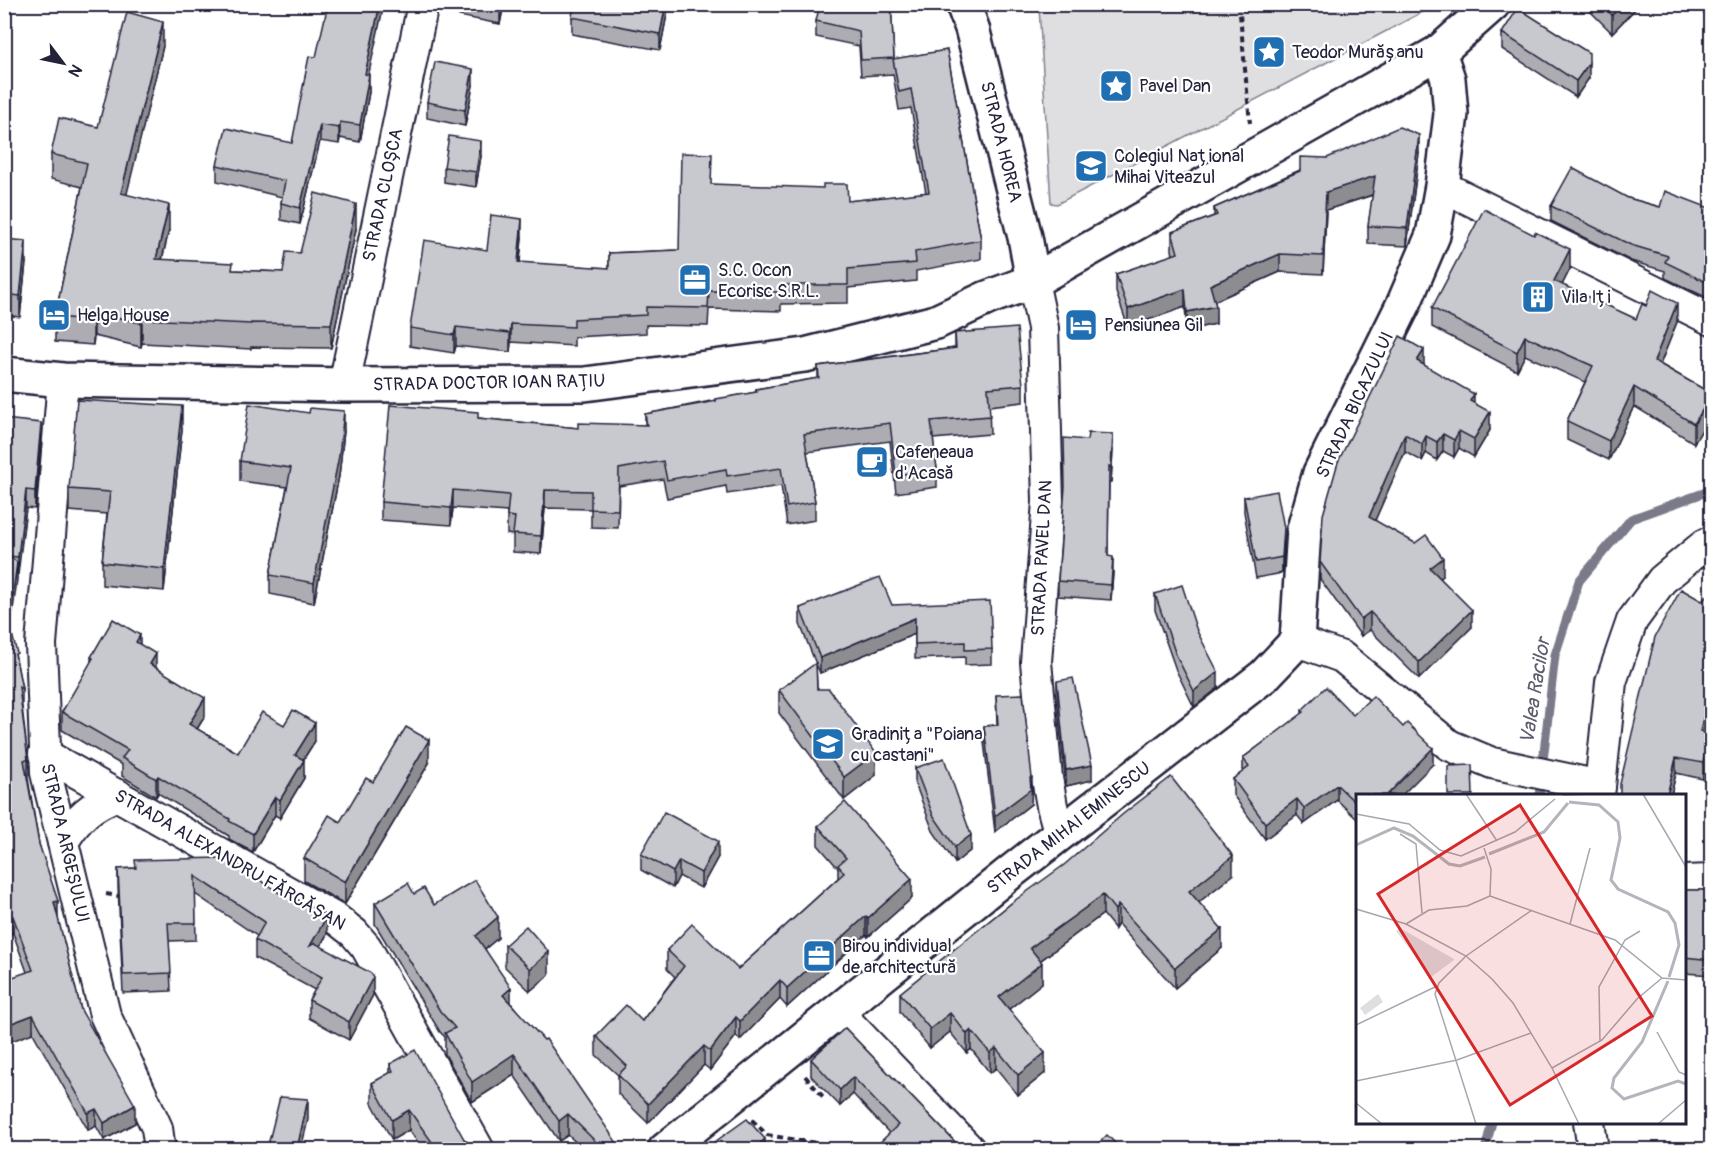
<svg xmlns="http://www.w3.org/2000/svg" width="1716" height="1154" viewBox="0 0 1716 1154" font-family="Pangolin,sans-serif">
  <rect width="100%" height="100%" fill="#fff"/>
  <filter id="ink" filterUnits="userSpaceOnUse"><feTurbulence type="fractalNoise" baseFrequency=".0167" numOctaves="2"/><feDisplacementMap in="SourceGraphic" scale="12" xChannelSelector="R" yChannelSelector="G"/><feConvolveMatrix kernelMatrix="1 2 1 2 8 2 1 2 1" color-interpolation-filters="sRGB"/></filter>
  <g filter="url(#ink)">
    <polygon fill="#dfdfe2" stroke="#80808e" stroke-width="1.5" points="1062,4 1436,4 1436,5 1057,204 1051,203 1039,7"/>
    <g fill="none" stroke-linecap="round" stroke-linejoin="round">
      <g stroke="#7a7a88" stroke-width="9">
        <polyline points="1539,796 1555,655 1579,581 1631,519 1712,490"/>
        <polyline points="1485,1150 1492,1122"/>
      </g>
      <defs>
        <g id="minor">
          <polyline points="1442,186 1712,320"/>
          <polyline points="1033,281 1043,328 1048,501 1036,662 1047,778 1052,806 1060,835"/>
          <polyline points="63,380 41,644 46,773 105,1015 157,1128 160,1150"/>
          <polyline points="344,385 423,4"/>
          <polyline points="1297,641 1342,657 1449,745 1492,763 1600,786"/>
          <polyline points="44,754 336,919 354,933 366,947 479,1150"/>
          <polyline points="1599,796 1611,682 1632,621 1662,580 1704,545 1712,541"/>
          <path d="M63,842C78,817 91,805 118,795"/>
          <polyline points="1684,881 1712,880"/>
          <polyline points="837,1011 970,1150"/>
          <polyline points="1589,1122 1593,1150"/>
        </g>
        <polyline id="tertiary" points="665,1150 1012,871 1264,676 1297,641 1304,529 1320,473 1404,303 1433,235 1442,186 1451,114 1448,79 1439,52"/>
        <g id="primary">
          <polyline points="963,4 972,28 1025,237 1033,281"/>
          <polyline points="4,374 63,380 344,385 585,384 805,355 936,322 987,298 1033,281 1439,52 1493,4"/>
        </g>
      </defs>
      <use href="#minor" stroke="#22223b" stroke-width="34"/>
      <use href="#tertiary" stroke="#22223b" stroke-width="38"/>
      <use href="#primary" stroke="#22223b" stroke-width="38"/>
      <g stroke="#22223b" stroke-width="4" stroke-dasharray="6 4.5" stroke-linecap="butt">
        <polyline points="1239,4 1250,123"/>
        <polyline points="106,894 118,896"/>
        <polyline points="805,1076 825,1099"/>
        <polyline points="752,1120 767,1135 822,1144 828,1150"/>
      </g>
      <use href="#minor" stroke="#fff" stroke-width="30"/>
      <use href="#tertiary" stroke="#fff" stroke-width="33"/>
      <use href="#primary" stroke="#fff" stroke-width="33"/>
    </g>
    <g fill="#acacb2" stroke="#22223b" stroke-width="1.5">
      <polygon points="459,4 504,4 500,24 459,16"/>
      <polygon points="669,4 660,50 572,34 572,17"/>
      <polygon points="891,4 894,59 947,50 981,240 981,259 916,271 916,281 848,288 848,303 781,304 781,311 709,309 708,326 646,325 646,333 574,337 574,346 511,342 510,352 456,346 454,353 410,346 410,328 487,250 522,237 520,263 609,268 609,253 679,250 712,184 848,201 926,193 911,108 899,110 893,74 861,76 859,46 816,37 816,21"/>
      <polygon points="1583,4 1640,4 1612,33"/>
      <polygon points="1693,4 1712,4 1712,18 1710,19"/>
      <polygon points="1502,33 1589,78 1576,97 1502,49"/>
      <polygon points="163,46 126,195 169,230 162,260 233,270 283,272 300,253 356,229 331,348 251,347 251,349 142,343 141,347 94,336 93,345 55,342 55,317 82,187 51,179 51,154 98,127"/>
      <polygon points="316,57 368,75 369,92 360,142 340,138 339,144 320,141 300,224 281,220 281,203 282,197 217,181 217,165 292,143"/>
      <polygon points="473,85 465,126 427,118 427,102"/>
      <polygon points="1419,153 1407,246 1368,244 1368,226 1373,195 1326,210 1323,274 1280,272 1215,301 1216,324 1187,330 1185,307 1128,327 1116,292 1116,274 1173,255 1172,250 1172,232 1214,216 1214,208 1327,158"/>
      <polygon points="481,156 476,187 444,182 444,167"/>
      <polygon points="1628,198 1660,207 1712,209 1712,300 1665,278 1665,271 1631,261 1551,221 1551,206"/>
      <polygon points="1534,235 1570,269 1562,285 1636,319 1677,322 1660,364 1712,394 1694,443 1634,406 1609,460 1567,440 1567,421 1585,382 1525,355 1517,371 1432,327 1432,308"/>
      <polygon points="4,239 26,262 20,317 4,315"/>
      <polygon points="955,333 1023,385 1023,402 989,406 990,434 933,439 937,469 937,487 896,493 890,441 807,452 815,502 815,520 787,525 781,486 727,494 726,486 667,498 663,479 619,486 618,528 591,527 591,509 545,508 541,554 513,552 513,535 507,534 507,512 453,508 451,525 381,520 381,502 478,418 578,428 645,425 645,414 756,392 756,389 818,378 818,366 955,348"/>
      <polygon points="1424,365 1474,403 1490,430 1474,457 1459,448 1454,457 1443,451 1437,460 1426,453 1422,461 1405,452 1375,520 1443,576 1440,578 1472,627 1419,679 1370,630 1361,636 1320,579 1320,562"/>
      <polygon points="4,419 41,441 35,509 26,508 10,628 22,689 22,706 28,760 28,778 39,844 81,1010 135,1123 104,1140 96,1126 88,1130 33,1033 27,972 13,933 4,936"/>
      <polygon points="182,429 164,591 102,585 102,562 107,514 69,511 69,489"/>
      <polygon points="344,431 339,476 314,603 270,594 270,575 287,487 240,481 240,461"/>
      <polygon points="1113,449 1111,482 1109,482 1108,556 1113,572 1111,600 1058,596 1058,581"/>
      <polygon points="1244,497 1284,543 1282,573 1256,578 1244,512"/>
      <polygon points="1155,594 1197,631 1218,688 1194,707 1176,670 1155,610"/>
      <polygon points="892,605 992,649 992,664 965,665 965,657 915,659 915,634 820,673 816,664 817,689 876,775 844,800 779,713 779,690 816,664 800,624 800,608"/>
      <polygon points="140,645 156,668 205,716 197,729 238,753 284,725 315,741 303,760 304,778 280,818 275,815 253,852 229,839 229,836 158,793 156,797 122,776 122,765 62,730 62,712 91,663 91,657"/>
      <polygon points="1057,681 1092,780 1066,786 1057,697"/>
      <polygon points="996,695 1032,793 1031,794 1031,804 995,832 984,742 984,726 997,725"/>
      <polygon points="1302,710 1353,715 1433,764 1358,795 1358,820 1337,800 1304,824 1297,815 1265,839 1233,795 1233,779 1243,772 1243,758 1302,714"/>
      <polygon points="1704,732 1709,749 1703,779 1676,773 1671,795 1620,795"/>
      <polygon points="429,763 345,904 304,881 304,858 340,822 373,782"/>
      <polygon points="915,768 971,850 955,863 933,831 915,783"/>
      <polygon points="818,826 912,898 868,937 866,935 787,1007 780,999 740,1040 736,1036 710,1070 704,1065 648,1123 618,1094 618,1075 596,1055 596,1036 642,1021 675,977 667,969 667,950 738,969 838,878 838,868 818,845"/>
      <polygon points="641,854 718,857 701,888 679,876 673,888 641,870"/>
      <polygon points="221,858 327,934 321,946 373,995 349,1040 309,1018 309,1000 315,990 255,958 255,940 257,936 195,894 196,940 169,941 171,991 123,993 118,887 118,869 135,868"/>
      <polygon points="1233,875 1199,902 1222,948 1175,988 1118,924 1115,929 1103,914 1040,961 1042,983 1009,1009 1045,1073 1018,1095 996,1068 990,1073 971,1049 967,1053 950,1032 930,1048 900,1012 900,993 1014,901"/>
      <polygon points="1684,890 1712,890 1712,975 1684,973"/>
      <polygon points="414,894 498,938 485,949 511,1003 621,1149 583,1149 568,1135 559,1141 514,1075 472,1102 445,1054 445,1037 440,1032 375,924 375,903"/>
      <polygon points="505,945 549,975 530,991 505,967"/>
      <polygon points="845,1028 958,1145 890,1134 853,1094 840,1106 811,1076 811,1059"/>
      <polygon points="390,1064 470,1145 478,1149 423,1149 409,1130 392,1140 372,1103 372,1083 390,1073"/>
    </g>
    <g fill="#8c8c91" stroke="#22223b" stroke-width="1.5">
      <polygon points="380,4 384,4 365,91 365,74"/>
      <polygon points="500,4 504,4 500,24"/>
      <polygon points="666,4 669,4 660,50 660,34"/>
      <polygon points="1622,4 1640,4 1612,33 1612,15"/>
      <polygon points="1710,4 1712,4 1712,18 1710,19"/>
      <polygon points="163,22 163,46 121,218 121,193"/>
      <polygon points="1589,63 1589,78 1576,97 1576,81"/>
      <polygon points="473,69 473,85 465,126 465,110"/>
      <polygon points="369,75 369,92 360,142 360,125"/>
      <polygon points="340,122 340,138 339,144 339,128"/>
      <polygon points="320,125 320,141 300,224 300,208"/>
      <polygon points="1419,135 1419,153 1407,246 1407,228"/>
      <polygon points="481,141 481,156 476,187 476,172"/>
      <polygon points="1375,176 1375,194 1326,210 1323,274 1326,192"/>
      <polygon points="356,204 356,229 331,348 331,324"/>
      <polygon points="169,205 169,230 156,284 156,259"/>
      <polygon points="522,219 522,237 518,281 518,262"/>
      <polygon points="26,241 26,262 20,317 20,296"/>
      <polygon points="1570,249 1570,269 1554,301 1554,281"/>
      <polygon points="1280,254 1280,272 1210,303 1210,285"/>
      <polygon points="1185,289 1185,307 1128,327 1128,309"/>
      <polygon points="1677,303 1677,322 1654,380 1654,361"/>
      <polygon points="1216,306 1216,324 1187,330 1187,312"/>
      <polygon points="94,312 94,336 93,345 93,320"/>
      <polygon points="142,319 142,343 141,347 141,323"/>
      <polygon points="511,324 511,342 510,352 510,333"/>
      <polygon points="456,327 456,346 454,353 454,335"/>
      <polygon points="1525,336 1525,355 1517,371 1517,352"/>
      <polygon points="1424,350 1424,367 1417,361"/>
      <polygon points="1634,387 1634,406 1609,460 1609,441"/>
      <polygon points="1474,394 1474,412 1470,401"/>
      <polygon points="1712,395 1712,414 1694,443 1694,424"/>
      <polygon points="182,406 182,429 164,591 164,569"/>
      <polygon points="344,411 344,431 339,476 314,603 314,583"/>
      <polygon points="1490,412 1490,430 1474,457 1474,439"/>
      <polygon points="41,423 41,441 35,509 35,491"/>
      <polygon points="1459,431 1459,448 1454,457 1454,440"/>
      <polygon points="1113,434 1113,449 1111,482 1111,467"/>
      <polygon points="1405,434 1405,452 1369,534 1369,517"/>
      <polygon points="1443,434 1443,451 1437,460 1437,442"/>
      <polygon points="1426,436 1426,453 1422,461 1422,444"/>
      <polygon points="26,490 26,508 18,575 18,557"/>
      <polygon points="453,490 453,508 451,525 451,508"/>
      <polygon points="545,490 545,508 541,554 541,536"/>
      <polygon points="1284,528 1284,543 1282,573 1282,557"/>
      <polygon points="1113,557 1113,572 1111,600 1111,585"/>
      <polygon points="1443,558 1443,576 1430,585 1430,568"/>
      <polygon points="17,562 17,580 9,640 9,623"/>
      <polygon points="1472,610 1472,627 1419,679 1419,662"/>
      <polygon points="1370,612 1370,630 1361,636 1361,619"/>
      <polygon points="915,618 915,634 820,673 820,658"/>
      <polygon points="140,635 140,653 136,642"/>
      <polygon points="156,654 156,672 150,664"/>
      <polygon points="1712,665 1712,680 1707,672"/>
      <polygon points="1218,672 1218,688 1194,707 1194,691"/>
      <polygon points="1712,686 1712,701 1700,747 1700,731"/>
      <polygon points="205,698 205,716 189,742 189,724"/>
      <polygon points="315,723 315,741 295,772 295,755"/>
      <polygon points="1709,734 1709,749 1703,779 1703,763"/>
      <polygon points="429,740 429,763 345,904 345,882"/>
      <polygon points="1433,748 1433,764 1402,795 1387,795"/>
      <polygon points="876,753 876,775 844,800 844,777"/>
      <polygon points="1676,758 1676,773 1671,795 1667,795"/>
      <polygon points="304,760 304,778 280,818 280,800"/>
      <polygon points="1092,765 1092,780 1066,786 1066,770"/>
      <polygon points="158,776 158,793 156,797 156,779"/>
      <polygon points="1030,778 1032,778 1031,804 995,832 995,816"/>
      <polygon points="1337,785 1337,800 1304,824 1304,808"/>
      <polygon points="275,797 275,815 253,852 253,834"/>
      <polygon points="1297,799 1297,815 1265,839 1265,823"/>
      <polygon points="971,835 971,850 955,863 955,847"/>
      <polygon points="718,841 718,857 701,888 701,873"/>
      <polygon points="1233,856 1233,875 1189,910 1189,891"/>
      <polygon points="679,861 679,876 673,888 673,872"/>
      <polygon points="912,879 912,898 868,937 868,918"/>
      <polygon points="1103,895 1103,914 1030,968 1030,948"/>
      <polygon points="58,901 58,919 54,902"/>
      <polygon points="1118,905 1118,924 1115,929 1115,910"/>
      <polygon points="13,916 13,933 4,936 4,918"/>
      <polygon points="327,916 327,934 310,964 310,946"/>
      <polygon points="866,916 866,935 787,1007 787,988"/>
      <polygon points="498,917 498,938 476,956 476,936"/>
      <polygon points="1222,929 1222,948 1175,988 1175,968"/>
      <polygon points="549,952 549,975 530,991 530,969"/>
      <polygon points="1042,963 1042,983 999,1017 999,997"/>
      <polygon points="373,977 373,995 349,1040 349,1022"/>
      <polygon points="780,980 780,999 740,1040 740,1021"/>
      <polygon points="511,988 511,1008 503,995"/>
      <polygon points="950,1013 950,1032 930,1048 930,1029"/>
      <polygon points="33,1015 33,1033 4,1044 4,1026"/>
      <polygon points="736,1017 736,1036 710,1070 710,1051"/>
      <polygon points="971,1030 971,1049 967,1053 967,1034"/>
      <polygon points="704,1046 704,1065 648,1123 648,1104"/>
      <polygon points="996,1048 996,1068 990,1073 990,1053"/>
      <polygon points="1045,1053 1045,1073 1018,1095 1018,1075"/>
      <polygon points="514,1054 514,1075 472,1102 472,1082"/>
      <polygon points="853,1077 853,1094 840,1106 840,1090"/>
      <polygon points="308,1099 308,1120 301,1149 297,1149"/>
      <polygon points="135,1105 135,1123 104,1140 104,1123"/>
      <polygon points="96,1109 96,1126 88,1130 88,1113"/>
      <polygon points="409,1110 409,1130 392,1140 392,1120"/>
      <polygon points="568,1114 568,1135 559,1141 559,1121"/>
      <polygon points="765,1139 765,1149 754,1149"/>
    </g>
    <g fill="#c8c8cf" stroke="#22223b" stroke-width="1.5">
      <polygon points="328,4 380,4 365,74 369,75 360,125 340,122 339,128 320,125 300,208 281,203 285,181 217,165 226,128 292,143 309,56 316,57"/>
      <polygon points="485,4 500,4 500,7"/>
      <polygon points="574,4 666,4 660,34 572,17"/>
      <polygon points="820,4 891,4 894,58 861,60 859,31 816,21"/>
      <polygon points="1601,4 1622,4 1612,15"/>
      <polygon points="1518,8 1589,53 1589,63 1576,81 1502,33"/>
      <polygon points="127,12 163,22 121,193 169,205 156,259 233,263 232,270 283,272 286,252 300,253 315,193 356,204 331,324 251,323 251,324 142,319 141,323 94,312 93,320 55,317 87,163 51,154 59,118 98,127"/>
      <polygon points="947,50 981,240 915,252 916,263 848,269 848,285 781,285 781,292 709,291 708,308 646,307 646,315 574,319 574,327 511,324 510,333 456,327 454,335 410,328 424,240 487,250 491,215 522,219 518,262 609,268 609,253 679,250 681,153 712,154 711,184 823,188 823,184 847,184 848,201 929,192 911,89 899,92 893,59"/>
      <polygon points="435,62 473,69 465,110 427,102"/>
      <polygon points="1399,127 1419,135 1407,228 1368,226 1375,176 1326,192 1323,256 1280,254 1210,285 1216,306 1187,312 1185,289 1128,309 1116,274 1178,253 1172,232 1217,215 1214,208 1300,171 1300,157 1327,158"/>
      <polygon points="449,136 481,141 476,172 444,167"/>
      <polygon points="1572,168 1628,198 1660,207 1665,191 1712,209 1712,285 1665,262 1668,256 1631,245 1551,206"/>
      <polygon points="1484,209 1534,235 1535,232 1570,249 1554,281 1636,319 1642,304 1646,306 1652,290 1677,303 1654,361 1712,394 1694,424 1634,387 1609,441 1567,421 1593,366 1525,336 1517,352 1432,308"/>
      <polygon points="4,239 26,241 20,296 4,294"/>
      <polygon points="1017,328 1023,385 988,388 990,416 931,421 937,469 896,475 890,423 804,434 815,502 787,507 781,468 727,476 726,469 667,480 663,461 619,469 618,510 591,509 591,491 545,490 541,536 513,534 515,517 507,516 509,495 453,490 451,508 381,502 390,405 478,412 478,418 578,428 578,423 647,425 645,414 716,401 716,399 757,392 756,389 819,378 818,366 956,348 955,333"/>
      <polygon points="1400,336 1424,350 1417,361 1474,394 1470,401 1490,412 1474,439 1459,431 1454,440 1443,434 1437,442 1426,436 1422,444 1405,434 1369,517 1415,543 1426,535 1443,558 1430,568 1472,610 1419,662 1370,612 1361,619 1320,562 1323,515 1338,462"/>
      <polygon points="77,400 182,406 164,569 102,562 110,492 69,489"/>
      <polygon points="249,404 309,413 310,408 344,411 339,456 314,583 270,575 291,468 240,461"/>
      <polygon points="4,419 41,423 35,491 26,490 18,557 8,556 17,562 9,623 17,653 15,654 22,689 19,687 28,760 24,760 39,844 58,901 54,902 81,1010 135,1105 104,1123 96,1109 88,1113 33,1015 4,1026 4,980 33,970 13,916 4,918"/>
      <polygon points="1088,433 1113,434 1111,467 1109,466 1108,556 1113,557 1111,585 1058,581 1065,487 1064,438 1087,440"/>
      <polygon points="1277,491 1284,528 1282,557 1256,562 1244,497"/>
      <polygon points="880,577 892,605 990,601 992,649 965,650 965,642 915,644 915,618 820,658 800,608"/>
      <polygon points="1182,585 1197,631 1218,672 1194,691 1176,655 1155,594"/>
      <polygon points="1681,589 1702,601 1712,591 1712,665 1707,672 1712,673 1712,686 1700,731 1709,734 1703,763 1676,758 1667,795 1620,795 1620,784 1655,637"/>
      <polygon points="113,619 140,635 136,642 156,654 150,664 205,698 189,724 238,753 262,712 284,725 293,710 315,723 295,755 304,760 280,800 275,797 253,834 229,821 230,819 158,776 156,779 122,758 128,750 62,712 93,658 91,657"/>
      <polygon points="816,663 817,689 829,689 876,753 844,777 779,690"/>
      <polygon points="1073,678 1092,765 1066,770 1057,681"/>
      <polygon points="1326,687 1353,715 1373,696 1403,727 1407,723 1433,748 1387,795 1358,795 1358,805 1337,785 1304,808 1297,799 1265,823 1233,779 1249,767 1243,758 1304,712 1302,710"/>
      <polygon points="1023,694 1032,778 1030,778 1031,789 995,816 984,726 998,725 996,695"/>
      <polygon points="406,727 429,740 345,882 304,858 329,815 340,822 366,778 373,782"/>
      <polygon points="944,758 971,835 955,847 933,815 915,768"/>
      <polygon points="1472,765 1473,795 1448,795 1448,766"/>
      <polygon points="1171,777 1233,856 1189,891 1222,929 1175,968 1118,905 1115,910 1103,895 1030,948 1042,963 999,997 1045,1053 1018,1075 996,1048 990,1053 971,1030 967,1034 950,1013 930,1029 900,993 1014,901 1064,865 1123,814"/>
      <polygon points="845,802 912,879 868,918 866,916 787,988 780,980 740,1021 736,1017 710,1051 704,1046 648,1104 618,1075 627,1066 596,1036 626,1005 642,1021 684,966 667,950 692,924 738,969 844,873 838,865 846,858 818,826"/>
      <polygon points="664,812 718,841 701,873 679,861 673,872 641,854"/>
      <polygon points="222,856 239,866 284,896 286,893 327,916 310,946 315,943 371,973 373,977 349,1022 309,1000 322,977 255,940 265,922 195,876 196,923 168,923 171,973 123,975 118,869 136,868 135,860 221,858"/>
      <polygon points="475,880 498,917 476,936 511,988 503,995 544,1040 546,1039 621,1149 603,1149 568,1114 559,1121 514,1054 472,1082 445,1033 455,1028 440,1011 375,903 408,883 414,894 424,888 434,905"/>
      <polygon points="1684,890 1712,890 1712,960 1684,957"/>
      <polygon points="526,926 549,952 530,969 505,945"/>
      <polygon points="845,1028 958,1145 968,1149 873,1149 898,1125 853,1077 840,1090 811,1059"/>
      <polygon points="415,1050 464,1139 470,1145 476,1147 478,1149 437,1149 409,1110 392,1120 372,1083 393,1071 390,1064"/>
      <polygon points="280,1097 308,1099 297,1149 267,1149"/>
      <polygon points="747,1119 765,1139 754,1149 705,1149"/>
      <polygon points="1107,1135 1121,1149 1093,1149"/>
      <polygon points="198,1145 198,1149 171,1149 171,1146"/>
    </g>
  </g>
  <defs>
    <symbol id="sight-square" viewBox="-11 -11 22 22"><rect x="-9" y="-9" width="18" height="18" rx="4" fill="#1f6fb2" stroke="#fff"/><path d="M0-6L1.8-2.2L6-1.7L2.9 1.2L3.7 5.4L0 3.3L-3.7 5.4L-2.9 1.2L-6-1.7L-1.8-2.2Z" fill="#fff"/></symbol>
    <symbol id="school-square" viewBox="-11 -11 22 22"><rect x="-9" y="-9" width="18" height="18" rx="4" fill="#1f6fb2" stroke="#fff"/><path d="M0-5L7-2L0 1L-7-2ZM-4 1L0 2.5L4 1V4Q0 6-4 4Z" fill="#fff"/></symbol>
    <symbol id="office-square" viewBox="-11 -11 22 22"><rect x="-9" y="-9" width="18" height="18" rx="4" fill="#1f6fb2" stroke="#fff"/><path d="M-6-3h4V-5.5h4V-3h4V5H-6ZM-1-4.5V-3h2v-1.5ZM-6 0V1H6V0Z" fill="#fff"/></symbol>
    <symbol id="building-square" viewBox="-11 -11 22 22"><rect x="-9" y="-9" width="18" height="18" rx="4" fill="#1f6fb2" stroke="#fff"/><path d="M-4-6H4V6H1V3H-1V6H-4ZM-2.5-4.3h1.7v1.8h-1.7ZM.8-4.3h1.7v1.8H.8ZM-2.5-1h1.7V.8h-1.7ZM.8-1h1.7V.8H.8Z" fill="#fff"/></symbol>
    <symbol id="hotel-square" viewBox="-11 -11 22 22"><rect x="-9" y="-9" width="18" height="18" rx="4" fill="#1f6fb2" stroke="#fff"/><path d="M-6-4.5h1.5V1H6V5H4.5V3h-9V5H-6ZM-4 0a1.8 1.8 0 1 1 3.6 0ZM.5 0V-2.5h3Q6-2.5 6 0Z" fill="#fff"/></symbol>
    <symbol id="cafe-square" viewBox="-11 -11 22 22"><rect x="-9" y="-9" width="18" height="18" rx="4" fill="#1f6fb2" stroke="#fff"/><path d="M-5.5-4.5H6V0H3Q3 3.5 0 3.5H-2.5Q-5.5 3.5-5.5 0ZM3-3.2v2h1.7v-2ZM-6 4.5H4V6H-6Z" fill="#fff"/></symbol>
  </defs>
  <g fill-rule="evenodd">
    <use href="#sight-square" x="1250" y="33" width="38" height="38"/>
    <use href="#sight-square" x="1097" y="67" width="38" height="38"/>
    <use href="#school-square" x="1072" y="147" width="38" height="38"/>
    <use href="#office-square" x="676" y="261" width="38" height="38"/>
    <use href="#building-square" x="1519" y="278" width="38" height="38"/>
    <use href="#hotel-square" x="35" y="296" width="38" height="38"/>
    <use href="#hotel-square" x="1062" y="306" width="38" height="38"/>
    <use href="#cafe-square" x="853" y="443" width="38" height="38"/>
    <use href="#school-square" x="809" y="725" width="38" height="38"/>
    <use href="#office-square" x="800" y="937" width="38" height="38"/>
  </g>
  <g text-anchor="middle" dominant-baseline="central" stroke-width="4.5" stroke-linejoin="round" paint-order="stroke">
    <g font-size="18" fill="#22223b" stroke="#fff" text-anchor="start">
      <text x="1292" y="52">Teodor Murășanu</text>
      <text x="1139" y="86">Pavel Dan</text>
      <text x="1114" y="156">Colegiul Național<tspan x="1114" dy="21">Mihai Viteazul</tspan></text>
      <text x="718" y="270">S.C. Ocon<tspan x="718" dy="21">Ecorisc S.R.L.</tspan></text>
      <text x="1561" y="297">Vila Iți</text>
      <text x="77" y="315">Helga House</text>
      <text x="1104" y="325">Pensiunea Gil</text>
      <text x="895" y="452">Cafeneaua<tspan x="895" dy="21">d'Acasă</tspan></text>
      <text x="851" y="734">Gradinița "Poiana<tspan x="851" dy="21">cu castani"</tspan></text>
      <text x="842" y="946">Birou individual<tspan x="842" dy="21">de architectură</tspan></text>
    </g>
    <g font-size="18" fill="#22223b" stroke="#fff">
      <text transform="translate(1001 142) rotate(76)">STRADA HOREA</text>
      <text transform="translate(383 195) rotate(-78)">STRADA CLOȘCA</text>
      <text transform="translate(489 383) rotate(-1)">STRADA DOCTOR IOAN RAȚIU</text>
      <text transform="translate(1355 405) rotate(-65)">STRADA BICAZULUI</text>
      <text transform="translate(1042 558) rotate(-87)">STRADA PAVEL DAN</text>
      <text transform="translate(1069 828) rotate(-38)">STRADA MIHAI EMINESCU</text>
      <text transform="translate(65 843) rotate(77)">STRADA ARGEȘULUI</text>
      <text transform="translate(230 860) rotate(30)">STRADA ALEXANDRU FĂRCĂȘAN</text>
    </g>
    <g font-size="20" font-style="italic" fill="#5c5c6f" stroke="#fff">
      <text transform="translate(1535 691) rotate(-81)">Valea Racilor</text>
    </g>
  </g>
  <g transform="translate(1356 794)">
    <rect width="330" height="330" fill="#fff"/>
    <path d="M44,134L98,165V166L75,183L40,137ZM22,200L27,208L9,221L4,214Z" fill="#dfdfe2"/>
    <path fill="none" stroke="#b4b4bc" stroke-width="3" d="M213,8L243,11L262,28L264,44L255,86L262,95L312,118L319,129L323,151L313,183M0,51L38,34L57,42L93,70L104,72L129,63M133,60L188,38L212,9M312,187L286,248L258,284L256,294L268,305L322,287L330,290"/>
    <path fill="none" stroke="#a7a7b1" stroke-width="1.5" d="M110,0L141,47M287,0L330,73M207,1L239,0M0,20L53,30L84,56L105,62L159,38L199,5M44,40L60,50L66,119M128,54L135,75L134,102M134,102L259,146L306,184L330,186M0,115L50,130L110,162L136,185L157,209L196,274L223,330M50,130L73,116L111,112L134,102M214,130L234,54M110,162L176,116M110,162L83,189L79,200L120,330M0,231L81,192M301,238L323,278L330,281M244,248L243,193L269,146L284,137M196,274L246,246L281,205L306,184M0,287L101,266L175,239M0,309L26,330M302,330L330,306"/>
    <path fill="#d62828" fill-opacity="0.15" stroke="#d62828" stroke-width="3" d="M164,11L296,222L154,311L22,100Z"/>
    <rect width="330" height="330" fill="none" stroke="#22223b" stroke-width="3"/>
  </g>
  <rect width="1716" height="1154" fill="none" stroke="#fff" stroke-width="24"/>
  <rect x="12" y="12" width="1692" height="1130" fill="none" stroke="#22223b" stroke-width="2" filter="url(#ink)"/>
  <g transform="translate(63 63) rotate(122)" stroke="#ffffff" stroke-width="4.5" paint-order="stroke">
  <path d="M0-4.5L10 22L0 15L-10 22Z" fill="#22223b"/>
  <text y="-9" font-size="16" font-weight="bold" text-anchor="middle" fill="#22223b">N</text>
  </g>
</svg>
